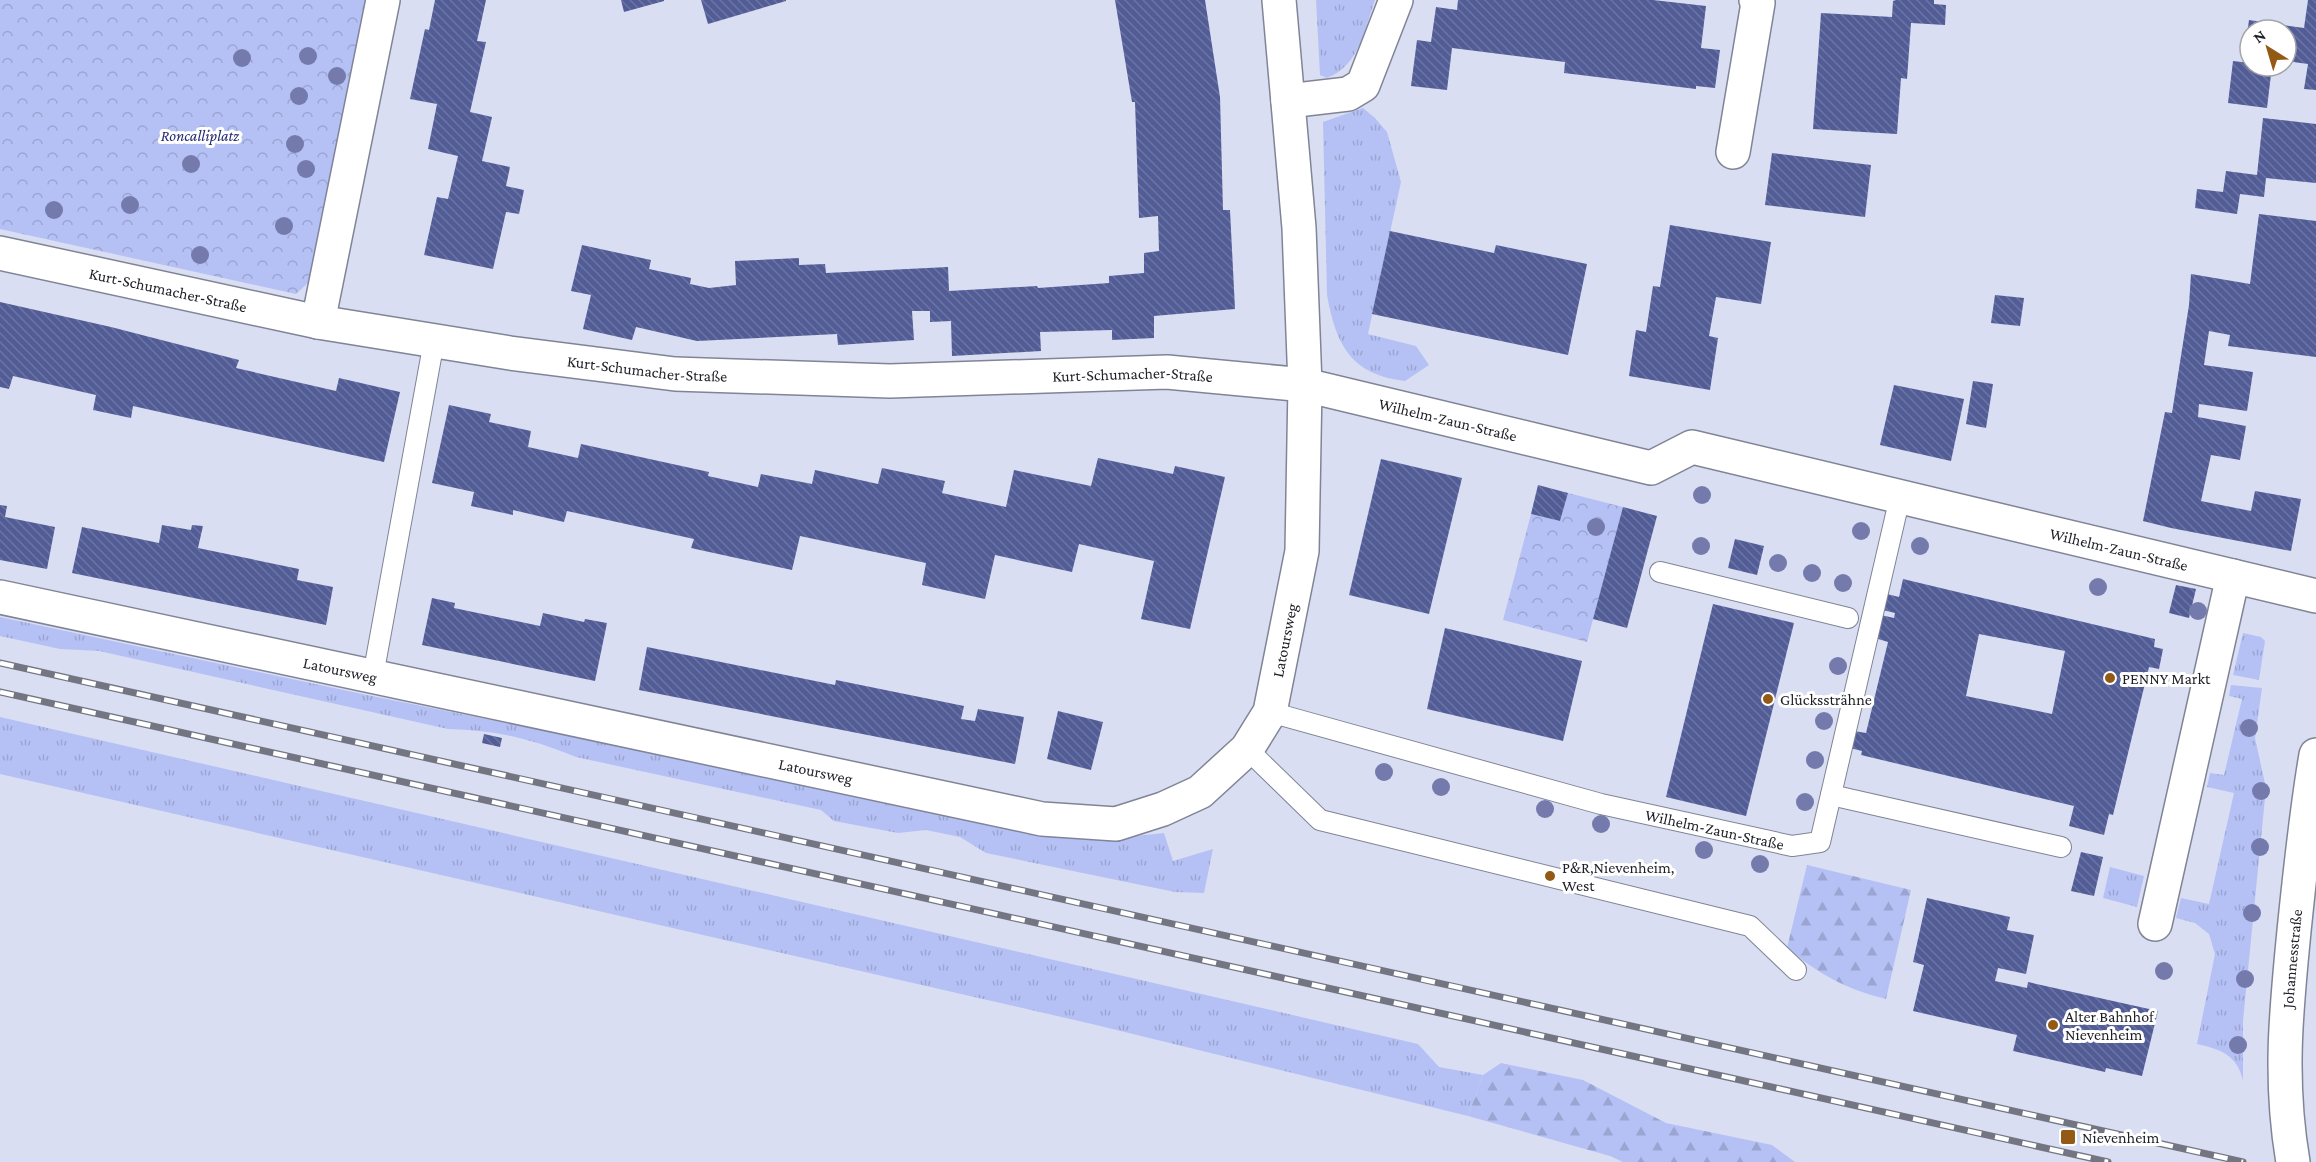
<svg xmlns="http://www.w3.org/2000/svg" width="2316" height="1162" viewBox="0 0 2316 1162" font-family="'Crimson Pro',serif">
  <defs>
    <pattern id="grass-tufts" width="24" height="20" patternUnits="userSpaceOnUse" patternTransform="scale(1.5)"><rect width="24" height="20" fill="#b5c1f5"/><path d="M3 7l-1-3M5 7V3M7 7l1-3M15 17l-1-3M17 17v-4M19 17l1-3" fill="none" stroke="#9ba5d2"/></pattern>
    <pattern id="forest-firs" width="22" height="20" patternUnits="userSpaceOnUse" patternTransform="scale(1.5)"><rect width="22" height="20" fill="#b5c1f5"/><path d="M5 1l3.5 6h-7zM16 11l3.5 6h-7z" fill="#9ba5d2"/></pattern>
    <pattern id="park-crowns" width="20" height="18" patternUnits="userSpaceOnUse" patternTransform="scale(1.5)"><rect width="20" height="18" fill="#b5c1f5"/><path d="M2 6a3 3 0 1 1 6 0M12 15a3 3 0 1 1 6 0" fill="none" stroke="#9ba5d2"/></pattern>
    <pattern id="building-back-hatch" width="6" height="6" patternUnits="userSpaceOnUse" patternTransform="scale(1.5)"><rect width="6" height="6" fill="#525d97"/><path d="M-1 5l2 2M0 0l6 6M5-1l2 2" fill="none" stroke="#6c75a1"/></pattern>
  </defs>
  <rect width="100%" height="100%" fill="#d9def2"/>
  <g fill="url(#grass-tufts)">
    <path d="M1316,0H1375C1364,30 1360,65 1327,78L1320,75Z"/>
    <path d="M1363,108L1375,118L1387,132L1401,182L1368,334L1416,346L1429,365L1405,381C1351,375 1336,345 1327,295L1323,122Z"/>
    <path d="M0,617L367,695L1032,829L1118,838L1164,833L1173,861L1213,849L1204,893L1175,892L986,853L960,837L926,830L898,833L834,821L821,810L576,757C533,739 495,730 448,729L99,651L60,649L0,636Z"/>
    <polygon points="2243,633 2261,637 2265,641 2259,680 2233,675"/>
    <path d="M2231,685L2262,688L2255,738L2266,788L2243,1021V1081C2238,1056 2221,1049 2197,1044L2215,954L2209,934L2195,923L2176,918L2181,898L2209,904L2234,793L2207,787L2210,773L2224,775L2242,699L2229,696Z"/>
    <polygon points="0,717 1418,1044 1439,1067 1483,1075 1468,1116 1092,1024 0,774"/>
    <polygon points="2110,867 2144,876 2137,907 2103,898"/>
  </g>
  <g fill="url(#forest-firs)">
    <path d="M1807,865L1911,890L1886,999C1845,989 1819,974 1787,948Z"/>
    <polygon points="1501,1063 1583,1080 1666,1123 1772,1145 1795,1162 1623,1162 1610,1156 1468,1116 1483,1075"/>
  </g>
  <g fill="url(#park-crowns)">
    <polygon points="0,0 371,0 309,282 296,294 0,229"/>
    <polygon points="1568,493 1623,507 1587,642 1503,620 1531,514 1560,521"/>
  </g>
  <g fill="url(#building-back-hatch)" fill-rule="evenodd">
    <polygon points="435,0 486,0 477,41 486,42 470,112 492,117 482,161 510,167 506,186 524,190 519,214 506,212 493,269 424,255 437,197 448,199 458,156 428,149 437,104 410,99 425,29 429,30"/>
    <polygon points="621,0 664,0 664,1 624,12"/>
    <polygon points="701,0 786,0 786,1 708,24"/>
    <polygon points="1115,0 1205,0 1220,97 1223,210 1230,210 1235,309 1154,316 1154,338 1112,340 1112,330 1040,332 1041,351 952,356 951,321 930,322 930,311 912,311 914,340 838,345 837,334 697,341 636,327 632,340 583,329 591,295 571,291 582,245 651,260 649,269 691,278 690,284 709,288 736,285 735,261 799,258 799,265 825,264 826,273 948,267 949,291 1037,286 1038,288 1109,283 1109,276 1144,273 1144,253 1159,251 1158,216 1139,218 1135,102 1132,102"/>
    <polygon points="1458,0 1653,0 1706,6 1701,48 1720,50 1715,88 1696,86 1696,89 1564,73 1565,62 1452,48 1447,90 1411,86 1417,40 1431,42 1436,7 1457,10"/>
    <polygon points="1896,0 1934,0 1934,4 1946,5 1945,25 1911,23 1907,79 1901,78 1897,134 1813,129 1821,13 1892,17 1893,1"/>
    <polygon points="2308,0 2316,0 2316,90 2304,89 2308,64 2286,61 2286,30 2250,30 2250,56 2244,55 2249,20 2304,28"/>
    <polygon points="2233,61 2250,63 2250,66 2272,66 2267,108 2228,103"/>
    <polygon points="2263,118 2316,124 2316,183 2266,178 2264,197 2240,194 2237,214 2195,208 2197,189 2223,192 2226,171 2257,175"/>
    <polygon points="1772,153 1871,165 1865,217 1765,205"/>
    <polygon points="2259,214 2316,221 2316,357 2228,346 2230,335 2209,331 2204,365 2253,372 2247,411 2199,404 2198,417 2246,426 2240,460 2211,455 2201,501 2251,511 2255,491 2301,499 2291,551 2171,528 2143,521 2165,412 2172,413 2189,305 2191,274 2250,284"/>
    <polygon points="1670,225 1771,242 1761,304 1716,297 1709,336 1718,338 1710,390 1629,376 1636,330 1646,332 1653,286 1660,287"/>
    <polygon points="1390,231 1494,253 1496,245 1587,264 1568,355 1372,314"/>
    <polygon points="1995,295 2024,298 2020,326 1991,323"/>
    <polygon points="0,302 111,327 239,360 236,368 336,391 339,378 400,392 384,462 133,406 131,418 93,410 96,395 13,376 9,389 0,387"/>
    <polygon points="1973,381 1993,384 1986,428 1966,424"/>
    <polygon points="1894,385 1964,399 1951,461 1880,445"/>
    <polygon points="449,405 491,414 489,422 531,431 528,447 578,458 581,444 709,472 708,476 758,487 761,474 812,484 815,470 878,484 882,468 945,481 942,493 1006,507 1014,470 1091,486 1098,458 1173,474 1175,466 1225,477 1190,629 1141,619 1154,561 1079,544 1072,572 995,555 985,599 922,585 926,563 800,536 792,570 691,548 694,539 567,511 564,522 513,510 513,515 471,506 474,492 432,483"/>
    <polygon points="1381,459 1462,478 1429,614 1349,595"/>
    <polygon points="1538,485 1568,493 1560,521 1531,514"/>
    <polygon points="0,505 7,506 5,517 55,527 47,569 0,560"/>
    <polygon points="1623,507 1657,516 1627,628 1593,619"/>
    <polygon points="162,525 191,530 192,525 203,526 198,548 299,569 297,580 333,587 326,625 72,573 82,527 159,543"/>
    <polygon points="1735,539 1764,546 1757,575 1728,568"/>
    <path d="M1903,579L2155,639L2154,647L2163,649L2159,669L2149,667L2113,815L2109,814L2104,835L2069,826L2074,806L1861,755L1862,751L1850,748L1854,731L1866,733L1888,642L1875,638L1881,615L1894,618L1895,613L1883,610L1887,594L1899,597ZM1979,634L2065,651L2052,714L1966,696Z"/>
    <polygon points="2176,585 2196,589 2189,618 2169,613"/>
    <polygon points="432,598 455,603 454,608 540,626 543,613 584,622 585,619 607,623 595,681 422,645"/>
    <polygon points="1713,604 1794,623 1746,816 1666,797"/>
    <polygon points="1445,628 1582,661 1563,741 1427,709"/>
    <polygon points="647,647 835,685 836,680 964,706 961,719 975,721 978,709 1024,717 1015,764 639,690"/>
    <polygon points="1058,711 1103,722 1091,770 1047,759"/>
    <polygon points="484,734 502,738 500,747 482,743"/>
    <polygon points="2081,852 2103,857 2094,896 2071,891"/>
    <polygon points="1927,898 2010,917 2007,930 2034,935 2026,974 1998,968 1995,981 2027,988 2028,982 2158,1011 2142,1076 2106,1068 2105,1072 2013,1051 2017,1035 1913,1011 1924,965 1913,962"/>
  </g>
  <g fill="none" stroke-linecap="round" stroke-linejoin="round">
    <defs>
      <g id="service">
        <polyline points="1660,572 1848,618"/>
        <polyline points="373,676 434,341"/>
        <path id="s1" d="M1270,712L1601,804L1792,846L1820,842L1900,497"/>
        <polyline points="1247,749 1320,820 1750,926 1796,970"/>
        <polyline points="1831,795 2061,847"/>
      </g>
      <g id="minor">
        <polyline points="1288,101 1348,94 1363,85 1396,0"/>
        <polyline points="1733,152 1758,3 1756,0"/>
        <path id="s2" d="M0,253L318,322L510,353L675,374L890,381L1167,372L1305,385L1651,468L1692,447L2316,596"/>
        <polyline points="318,322 383,0"/>
        <path id="s3" d="M0,597L1042,819L1116,824L1163,809L1200,792L1247,749L1270,712L1302,551L1305,385L1299,228L1279,0"/>
        <polyline points="2155,924 2233,576"/>
      </g>
      <g id="tertiary">
        <path id="s4" d="M2293,1162C2279,1081 2286,1012 2294,931C2300,872 2306,813 2316,755"/>
      </g>
    </defs>
    <use href="#service" stroke="#808496" stroke-width="22"/>
    <use href="#minor" stroke="#808496" stroke-width="36"/>
    <use href="#tertiary" stroke="#808496" stroke-width="36"/>
    <use href="#service" stroke="#fff" stroke-width="20"/>
    <use href="#minor" stroke="#fff" stroke-width="33"/>
    <use href="#tertiary" stroke="#fff" stroke-width="33"/>
    <defs>
      <g id="rail">
        <polyline points="0,663 2243,1162"/>
        <polyline points="0,692 2108,1162"/>
      </g>
    </defs>
    <use href="#rail" stroke="#737582" stroke-width="7"/>
    <use href="#rail" stroke="#fff" stroke-width="4.5" stroke-dasharray="14" stroke-linecap="butt"/>
  </g>
  <g fill="#757aac">
    <circle cx="308" cy="56" r="9"/>
    <circle cx="242" cy="58" r="9"/>
    <circle cx="337" cy="76" r="9"/>
    <circle cx="299" cy="96" r="9"/>
    <circle cx="295" cy="144" r="9"/>
    <circle cx="191" cy="164" r="9"/>
    <circle cx="306" cy="169" r="9"/>
    <circle cx="130" cy="205" r="9"/>
    <circle cx="54" cy="210" r="9"/>
    <circle cx="284" cy="226" r="9"/>
    <circle cx="200" cy="255" r="9"/>
    <circle cx="1702" cy="495" r="9"/>
    <circle cx="1596" cy="527" r="9"/>
    <circle cx="1861" cy="531" r="9"/>
    <circle cx="1701" cy="546" r="9"/>
    <circle cx="1920" cy="546" r="9"/>
    <circle cx="1778" cy="563" r="9"/>
    <circle cx="1812" cy="573" r="9"/>
    <circle cx="1843" cy="583" r="9"/>
    <circle cx="2098" cy="587" r="9"/>
    <circle cx="2198" cy="611" r="9"/>
    <circle cx="1838" cy="666" r="9"/>
    <circle cx="1824" cy="721" r="9"/>
    <circle cx="2249" cy="728" r="9"/>
    <circle cx="1815" cy="760" r="9"/>
    <circle cx="1384" cy="772" r="9"/>
    <circle cx="1441" cy="787" r="9"/>
    <circle cx="2261" cy="791" r="9"/>
    <circle cx="1805" cy="802" r="9"/>
    <circle cx="1545" cy="809" r="9"/>
    <circle cx="1601" cy="824" r="9"/>
    <circle cx="2260" cy="847" r="9"/>
    <circle cx="1704" cy="850" r="9"/>
    <circle cx="1760" cy="864" r="9"/>
    <circle cx="2252" cy="913" r="9"/>
    <circle cx="2164" cy="971" r="9"/>
    <circle cx="2245" cy="979" r="9"/>
    <circle cx="2238" cy="1045" r="9"/>
  </g>
  <g fill="#935a16" stroke="#fff" stroke-width="2">
    <circle cx="2110" cy="678" r="6"/>
    <circle cx="1768" cy="699" r="6"/>
    <circle cx="1550" cy="876" r="6"/>
    <circle cx="2053" cy="1025" r="6"/>
    <rect x="2060" y="1129" width="16" height="16" rx="3"/>
  </g>
  <g text-anchor="middle" dominant-baseline="central" stroke-width="6" stroke-linejoin="round" paint-order="stroke">
    <g font-size="16" font-style="italic" fill="#242973" stroke="#fff">
      <text x="200" y="135">Roncalliplatz</text>
    </g>
    <g font-size="16" fill="#1e1f26" stroke="#fff">
      <text stroke="none"><textPath href="#s2" startOffset="172">Kurt-Schumacher-Straße</textPath></text>
      <text stroke="none"><textPath href="#s2" startOffset="658">Kurt-Schumacher-Straße</textPath></text>
      <text stroke="none"><textPath href="#s2" startOffset="1144">Kurt-Schumacher-Straße</textPath></text>
      <text stroke="none"><textPath href="#s2" startOffset="1464">Wilhelm-Zaun-Straße</textPath></text>
      <text stroke="none"><textPath href="#s2" startOffset="2158">Wilhelm-Zaun-Straße</textPath></text>
      <text stroke="none"><textPath href="#s3" startOffset="1410">Latoursweg</textPath></text>
      <text stroke="none"><textPath href="#s3" startOffset="348">Latoursweg</textPath></text>
      <text stroke="none"><textPath href="#s3" startOffset="834">Latoursweg</textPath></text>
      <text stroke="none"><textPath href="#s1" startOffset="460">Wilhelm-Zaun-Straße</textPath></text>
      <text stroke="none"><textPath href="#s4" startOffset="204">Johannesstraße</textPath></text>
    </g>
    <g font-size="16" fill="#1e1f26" stroke="#fff" text-anchor="start">
      <text x="2122" y="678">PENNY Markt</text>
      <text x="1780" y="699">Glückssträhne</text>
      <text x="1562" y="867">P&amp;R,Nievenheim,<tspan x="1562" dy="18">West</tspan></text>
      <text x="2065" y="1016">Alter Bahnhof<tspan x="2065" dy="18">Nievenheim</tspan></text>
      <text x="2082" y="1137">Nievenheim</text>
    </g>
  </g>
  <g transform="translate(2268 48) rotate(323)"><circle r="28" fill="#ffffff" stroke="#a5a5a8" stroke-width="1.5"/>
  <path d="M0-4.5L10 22L0 15L-10 22Z" fill="#935a16"/>
  <text y="-9" font-size="16" font-weight="bold" text-anchor="middle" fill="#1e1f26">N</text>
  </g>
</svg>
